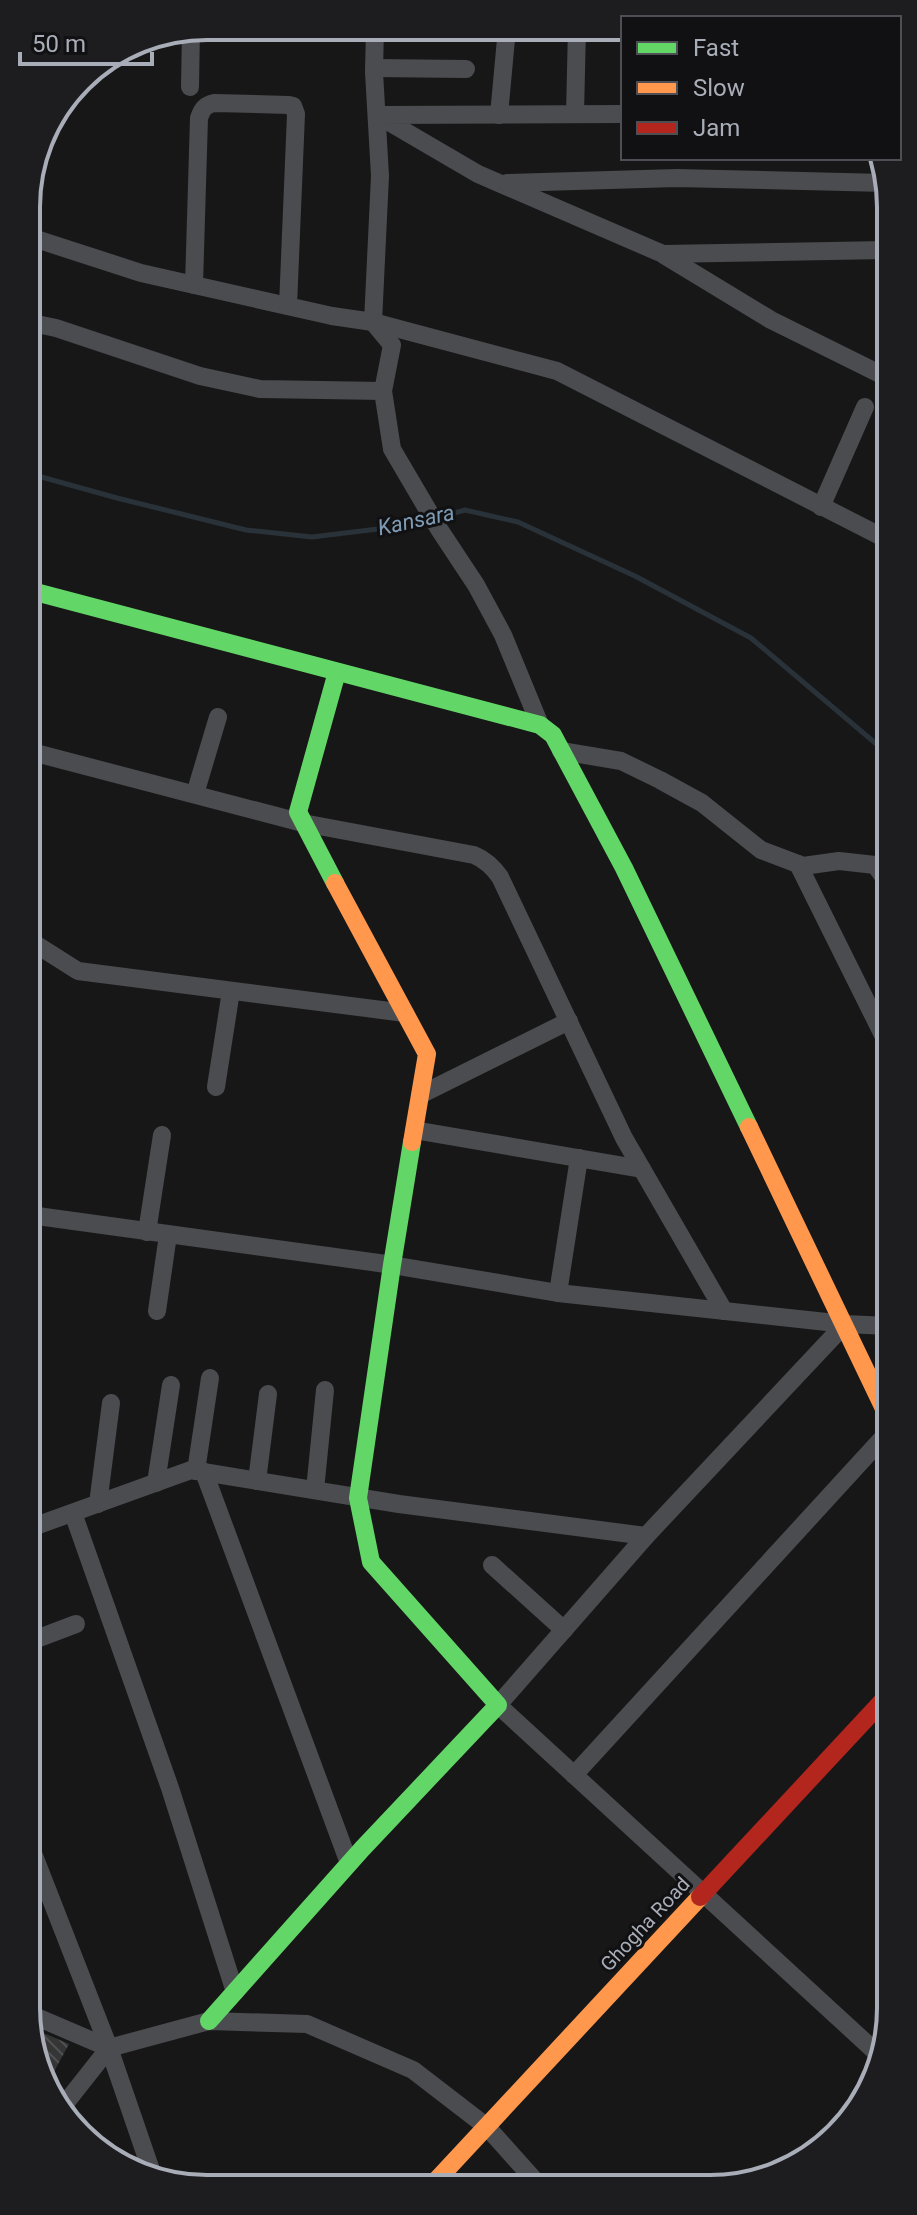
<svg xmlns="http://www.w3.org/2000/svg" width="917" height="2215" viewBox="0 0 917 2215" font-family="Roboto,sans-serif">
  <defs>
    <pattern id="building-back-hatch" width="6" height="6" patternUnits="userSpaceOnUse" patternTransform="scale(2)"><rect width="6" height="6" fill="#353536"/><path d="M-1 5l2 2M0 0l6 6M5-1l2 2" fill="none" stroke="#4f5051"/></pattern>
  </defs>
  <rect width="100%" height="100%" fill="#171717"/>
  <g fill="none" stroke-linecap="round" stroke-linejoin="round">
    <polyline stroke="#2a3239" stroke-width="5" points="27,473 117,498 246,530 312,537 411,525 465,510 518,522 635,576 751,638 887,753"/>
  </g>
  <polygon fill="url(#building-back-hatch)" points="32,2028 69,2044 49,2081 32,2054"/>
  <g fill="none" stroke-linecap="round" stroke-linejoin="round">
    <g stroke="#4b4c50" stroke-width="18">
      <polyline points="264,26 264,30"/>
      <polyline points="374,68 466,69"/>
      <polyline points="190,87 191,29"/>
      <polyline points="575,114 577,28"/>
      <polyline points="623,114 377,115 478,174 663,254 885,250"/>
      <polyline points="499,115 507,28"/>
      <polyline points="507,183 677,178 885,183"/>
      <polyline points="27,236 141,273 332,316 373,322 380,176 374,72 375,27"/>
      <polyline points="664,255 771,320 886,377"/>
      <path d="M194,285L199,118C202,109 205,105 214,103L289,105L293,106L296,114L288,306"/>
      <polyline points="27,322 56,328 200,376 260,389 383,391"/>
      <polyline points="373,322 557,371 886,539"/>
      <polyline points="373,322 392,345 383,391 392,449 439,529 476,585 503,635 540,725"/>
      <polyline points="821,507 865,407"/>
      <path d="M28,751L303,823L474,855C486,860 493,867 500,877L624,1138L724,1311"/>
      <polyline points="561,751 621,761 660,780 702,803 761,850 798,864 803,866 839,861 875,865 883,876 887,890"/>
      <polyline points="195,794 218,717"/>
      <polyline points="798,864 888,1045"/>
      <polyline points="29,940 78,971 405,1013"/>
      <polyline points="216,1087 231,991"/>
      <polyline points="420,1095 569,1021"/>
      <polyline points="414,1130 642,1169"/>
      <polyline points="30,1215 386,1264 558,1293 845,1324 889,1326"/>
      <polyline points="147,1232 162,1135"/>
      <polyline points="558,1293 579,1158"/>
      <polyline points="157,1311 168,1235"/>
      <polyline points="196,1471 210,1378"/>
      <polyline points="204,1472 349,1863"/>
      <polyline points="257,1481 268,1394"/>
      <polyline points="156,1483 171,1385"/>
      <polyline points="315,1490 325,1390"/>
      <polyline points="98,1504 111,1403"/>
      <polyline points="73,1513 170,1788 235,1992"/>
      <polyline points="30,1528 191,1470 399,1504 646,1536 845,1324"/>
      <polyline points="646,1536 498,1705 878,2054"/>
      <polyline points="492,1565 564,1630"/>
      <polyline points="31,1641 76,1624"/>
      <polyline points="574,1775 889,1431"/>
      <polyline points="31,1848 109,2048 153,2176"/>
      <polyline points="888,1898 890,1900"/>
      <polyline points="32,2015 109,2048"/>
      <polyline points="64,2105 109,2048 209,2021 307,2024 413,2070 487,2127 538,2184"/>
      <polyline points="842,2126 856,2111"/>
    </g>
    <g stroke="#63d668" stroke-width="18">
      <polyline points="28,590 540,725 553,735 624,868 749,1127"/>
      <polyline points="335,883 298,812 337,672"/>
      <polyline points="209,2021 362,1849 498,1705 371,1562 358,1498 392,1265 412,1142"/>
    </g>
    <g stroke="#ff974d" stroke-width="18">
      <polyline points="335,883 427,1054 412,1142"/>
      <polyline points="749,1127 889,1419"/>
      <polyline points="433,2184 700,1897"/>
    </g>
    <polyline stroke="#b3261e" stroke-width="18" points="700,1897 890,1693"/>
  </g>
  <g text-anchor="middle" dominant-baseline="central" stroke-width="6" stroke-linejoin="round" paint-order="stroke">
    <g font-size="20" fill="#a8adb8" stroke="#111113">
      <text transform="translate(645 1924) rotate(-47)">Ghogha Road</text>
    </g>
    <g font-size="22" font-style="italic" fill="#7f9bb3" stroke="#111113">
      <text transform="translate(416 520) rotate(-12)">Kansara</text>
    </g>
  </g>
  <path d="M0 0H917V2215H0ZM207 40H710A167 167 0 0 1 877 207V2008A167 167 0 0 1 710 2175H207A167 167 0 0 1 40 2008V207A167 167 0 0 1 207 40Z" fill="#1d1d20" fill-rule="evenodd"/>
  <path fill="none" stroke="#a8adb8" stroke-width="4" d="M207 40H710A167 167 0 0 1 877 207V2008A167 167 0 0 1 710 2175H207A167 167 0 0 1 40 2008V207A167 167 0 0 1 207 40Z"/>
  <rect x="621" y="16" width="280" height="144" fill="#111113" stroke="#4d4f55" stroke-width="2"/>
  <rect x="637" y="42" width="40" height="12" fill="#63d668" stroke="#4d4f55" stroke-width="2"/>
  <text x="693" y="56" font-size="24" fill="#a8adb8">Fast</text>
  <rect x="637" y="82" width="40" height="12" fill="#ff974d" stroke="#4d4f55" stroke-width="2"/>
  <text x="693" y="96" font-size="24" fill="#a8adb8">Slow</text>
  <rect x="637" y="122" width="40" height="12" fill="#b3261e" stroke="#4d4f55" stroke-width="2"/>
  <text x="693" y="136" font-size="24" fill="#a8adb8">Jam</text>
  <path d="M20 52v12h132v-12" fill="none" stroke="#a8adb8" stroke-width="4"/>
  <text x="32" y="52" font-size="24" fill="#a8adb8" stroke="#111113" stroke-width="6" paint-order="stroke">50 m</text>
</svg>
